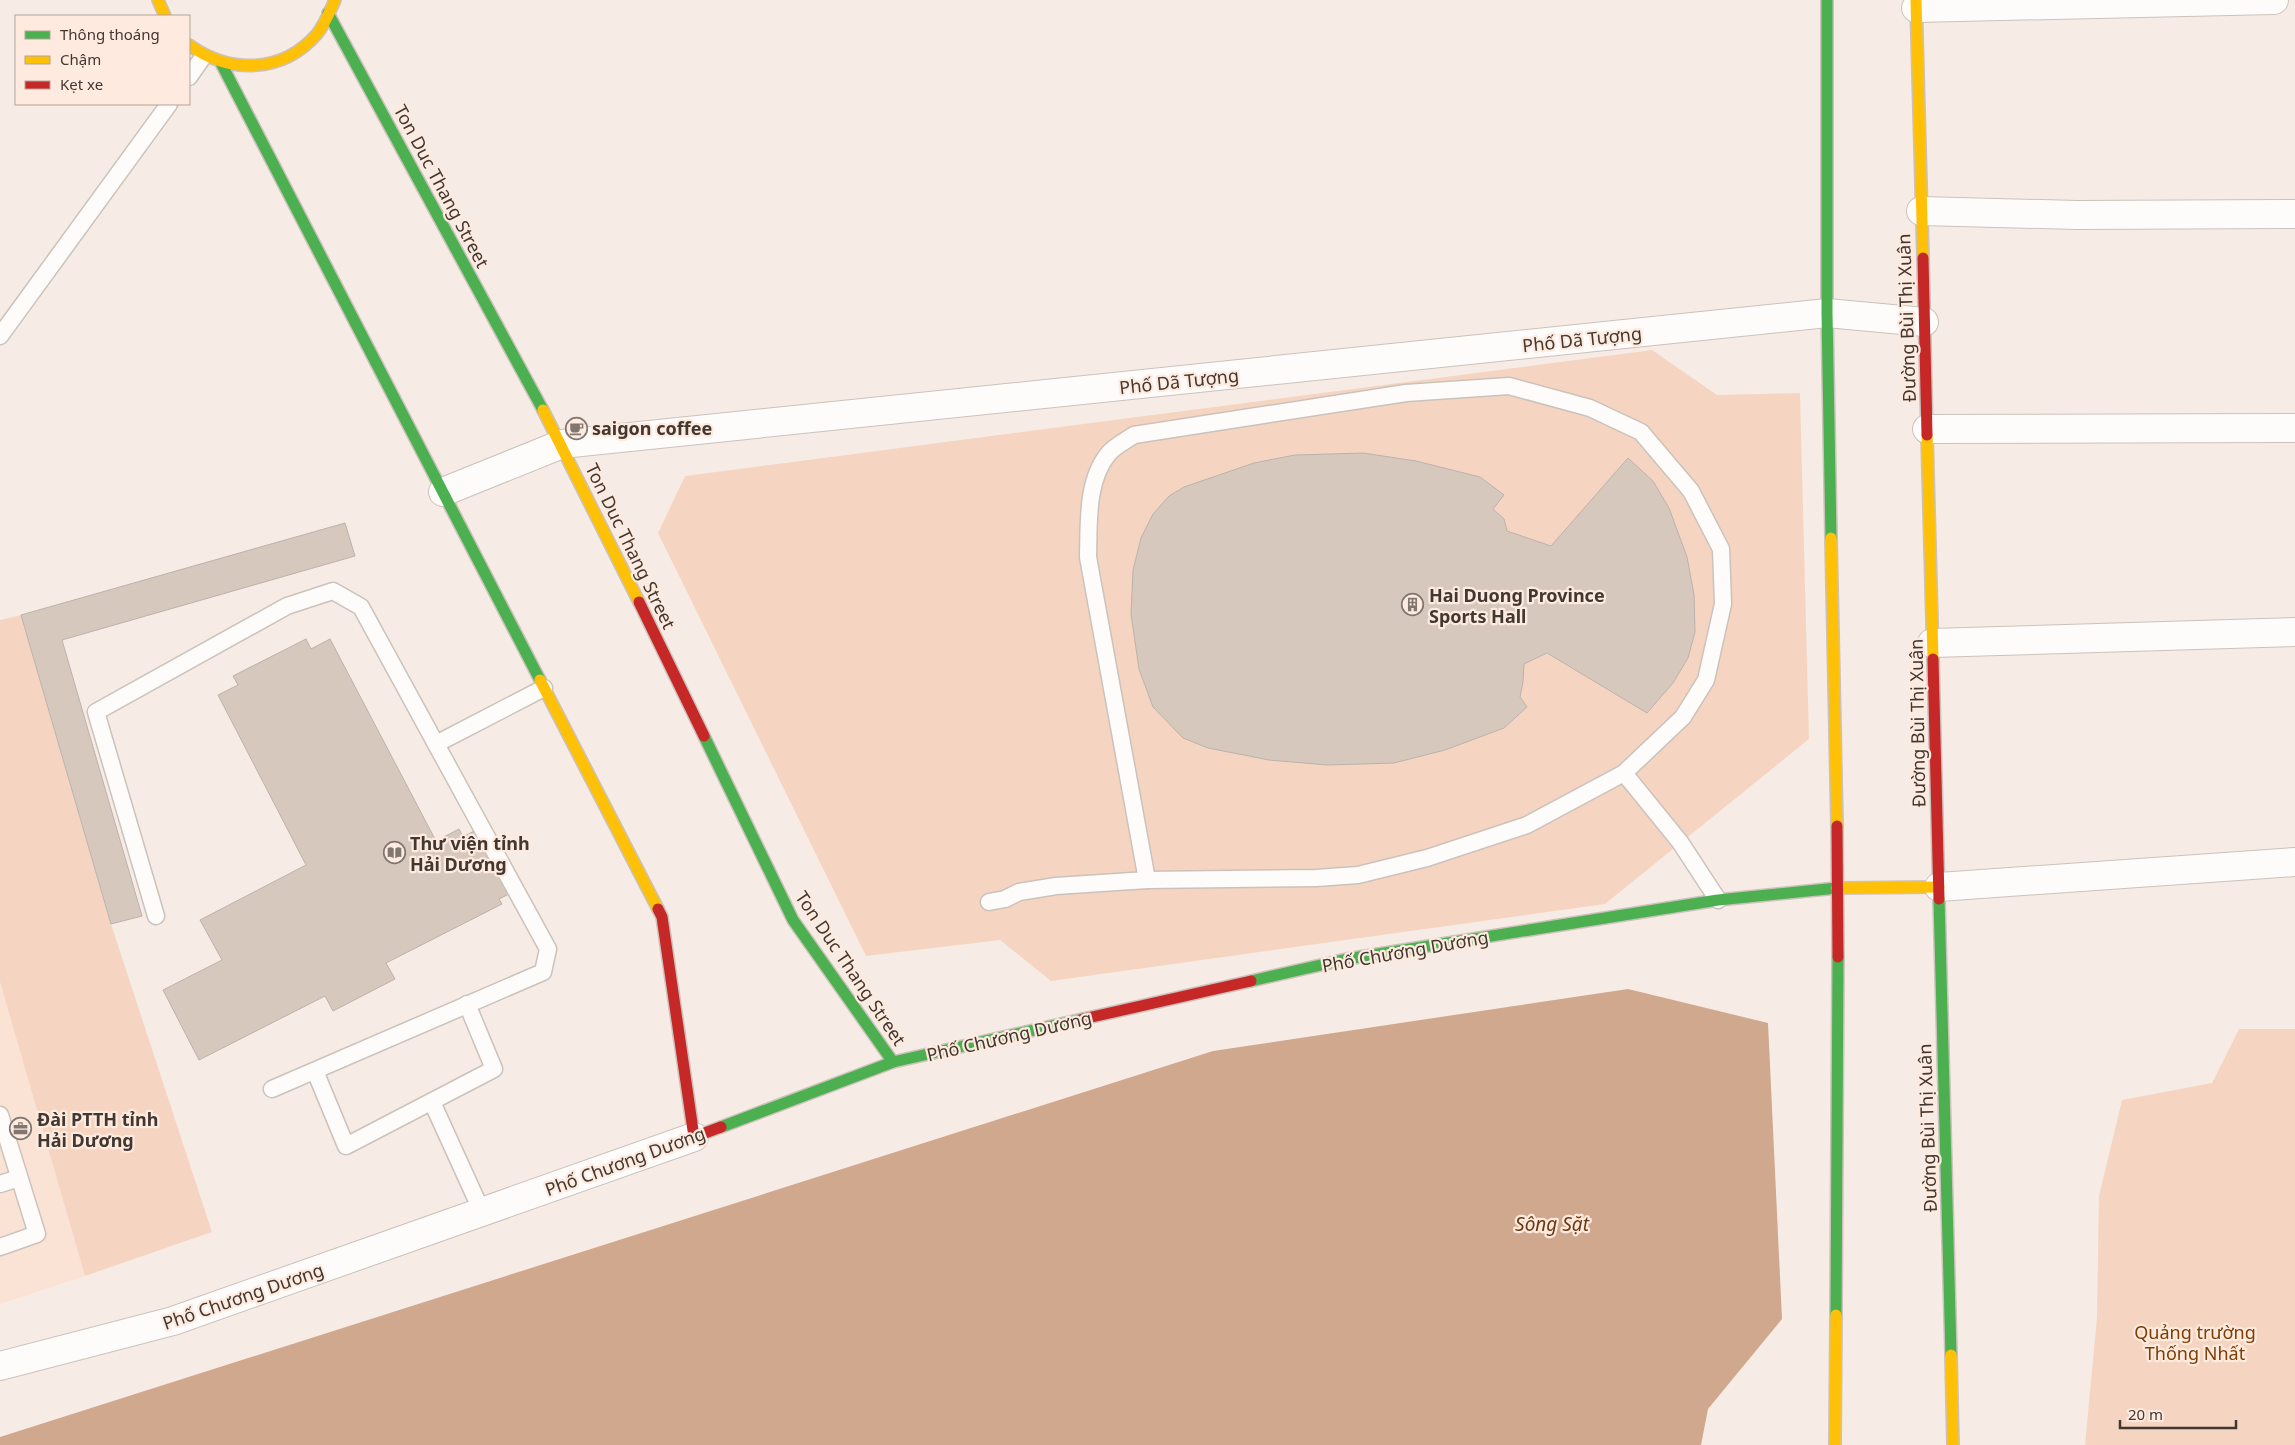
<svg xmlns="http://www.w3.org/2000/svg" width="2295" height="1445" viewBox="0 0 2295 1445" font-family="'Noto Sans',sans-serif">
  <rect width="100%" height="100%" fill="#f7ece5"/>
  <polygon fill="#fae3d5" points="0,982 85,1276 0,1304"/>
  <g fill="#f5d5c1">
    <polygon points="1652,350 1717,395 1800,393 1809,739 1605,904 1051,981 1000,940 866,956 658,533 685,476"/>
    <polygon points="21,615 111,924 212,1232 85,1276 0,982 0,620"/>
    <polygon points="2239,1029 2295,1029 2295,1445 2085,1445 2097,1317 2099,1196 2122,1100 2212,1083"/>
  </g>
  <polygon fill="#d0a88e" points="1628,989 1768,1023 1782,1319 1708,1409 1701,1445 0,1445 0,1437 1213,1051"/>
  <g fill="#d7c8be" stroke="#bbb2ac">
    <polygon points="1363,453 1416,461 1480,477 1504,495 1493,509 1504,519 1507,531 1551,546 1628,458 1653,481 1669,508 1687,557 1694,595 1695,632 1688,658 1673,683 1647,713 1547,653 1524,664 1523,682 1520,697 1527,707 1504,728 1445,750 1394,763 1327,765 1269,760 1208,748 1183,738 1153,707 1139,669 1131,614 1133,570 1141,538 1153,514 1169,496 1184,487 1254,463 1295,455"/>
    <polygon points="345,523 355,556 62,640 142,916 111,924 21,615"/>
    <polygon points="306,639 311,649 330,639 436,841 459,829 463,837 476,830 509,894 499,899 502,904 386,963 395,979 333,1011 325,996 199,1060 163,990 222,960 200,920 306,865 218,695 238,685 233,676"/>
  </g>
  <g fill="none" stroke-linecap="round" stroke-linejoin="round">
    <defs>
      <g id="lane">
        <polyline points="189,77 203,57"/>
        <polyline points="0,336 169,104"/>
        <polyline points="436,744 544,688"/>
        <path d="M1147,880L1088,557C1089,523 1086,480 1109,453C1115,446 1127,440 1134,435L1406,393L1509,386L1590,408L1641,432L1691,491L1721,549L1723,604L1706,680L1683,717L1624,773"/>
        <polyline points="989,902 1005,899 1019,892 1056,886 1147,880 1316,878 1358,875 1427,858 1527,825 1624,773 1680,842 1718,900"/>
        <polyline points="156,916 96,712 287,606 333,591 361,607 548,949 543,972 272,1089"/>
        <polyline points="315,1071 346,1146 494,1069 467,1004"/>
        <polyline points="432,1102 482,1212"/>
        <polyline points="0,1115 37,1234 0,1247"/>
        <polyline points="0,1184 19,1178"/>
      </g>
      <g id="street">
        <polyline points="1916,8 2274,0"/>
        <polyline points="1921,211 2077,215 2295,214"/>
        <polyline points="1927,429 2295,428"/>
        <polyline points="443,492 562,444 1827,313 1924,322"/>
        <polyline points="1932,643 2295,632"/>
        <polyline points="1939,887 2295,862"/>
        <polyline points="0,1366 173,1321 694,1137"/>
      </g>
      <g id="fast">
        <polyline points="1827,0 1827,313 1831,538"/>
        <polyline points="328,13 543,410"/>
        <polyline points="221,63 540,680"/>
        <polyline points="704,736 793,920 893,1062"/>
        <polyline points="1939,899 1951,1355"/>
        <polyline points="1251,981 1347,959 1718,900 1837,888"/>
        <polyline points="721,1127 893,1062 1083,1019"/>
        <polyline points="1836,1315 1838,957"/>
      </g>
      <g id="slow">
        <polyline points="158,0 165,16"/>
        <polyline points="1916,0 1923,258"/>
        <path d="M189,45C230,74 282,74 317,34C325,24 330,11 335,0"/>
        <polyline points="543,410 639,602"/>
        <polyline points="1927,435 1933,659"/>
        <polyline points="1831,538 1837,826"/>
        <polyline points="540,680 658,909"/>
        <polyline points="1837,888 1939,887"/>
        <polyline points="1951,1355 1953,1445"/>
        <polyline points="1835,1445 1836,1315"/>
      </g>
      <g id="jam">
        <polyline points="1923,258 1927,435"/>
        <polyline points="639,602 704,736"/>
        <polyline points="1933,659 1939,899"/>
        <polyline points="1837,826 1838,957"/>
        <polyline points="658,909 662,917 694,1137 721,1127"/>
        <polyline points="1083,1019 1251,981"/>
      </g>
    </defs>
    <use href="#lane" stroke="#cbc2bb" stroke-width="19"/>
    <use href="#street" stroke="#cbc2bb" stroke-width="30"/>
    <use href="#fast" stroke="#cbc2bb" stroke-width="14"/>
    <use href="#slow" stroke="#cbc2bb" stroke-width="14"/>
    <use href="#jam" stroke="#cbc2bb" stroke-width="14"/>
    <use href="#lane" stroke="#fefcfb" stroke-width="16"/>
    <use href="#street" stroke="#fefcfb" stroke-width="28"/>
    <use href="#fast" stroke="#4caf50" stroke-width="11"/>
    <use href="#slow" stroke="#ffc107" stroke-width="11"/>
    <use href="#jam" stroke="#c62828" stroke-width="11"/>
  </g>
  <defs>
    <symbol id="cafe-ring" viewBox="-11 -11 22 22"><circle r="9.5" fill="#feeade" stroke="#817771" stroke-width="1.5"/><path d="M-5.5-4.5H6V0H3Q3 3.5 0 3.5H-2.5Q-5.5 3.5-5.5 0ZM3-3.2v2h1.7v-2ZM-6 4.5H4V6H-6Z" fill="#817771"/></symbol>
    <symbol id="building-ring" viewBox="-11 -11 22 22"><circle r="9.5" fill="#feeade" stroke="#817771" stroke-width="1.5"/><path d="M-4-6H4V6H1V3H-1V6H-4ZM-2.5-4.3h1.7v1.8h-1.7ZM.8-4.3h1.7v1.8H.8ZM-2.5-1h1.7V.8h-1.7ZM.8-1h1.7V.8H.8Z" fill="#817771"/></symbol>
    <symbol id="library-ring" viewBox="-11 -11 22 22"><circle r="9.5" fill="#feeade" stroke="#817771" stroke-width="1.5"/><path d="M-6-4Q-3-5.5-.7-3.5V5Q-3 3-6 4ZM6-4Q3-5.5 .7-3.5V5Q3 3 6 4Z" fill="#817771"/></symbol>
    <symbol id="office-ring" viewBox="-11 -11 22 22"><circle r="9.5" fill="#feeade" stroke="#817771" stroke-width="1.5"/><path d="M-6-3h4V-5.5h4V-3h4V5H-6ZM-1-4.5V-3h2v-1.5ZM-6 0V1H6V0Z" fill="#817771"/></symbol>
  </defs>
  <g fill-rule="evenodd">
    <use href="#cafe-ring" x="564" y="416" width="25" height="25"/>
    <use href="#building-ring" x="1400" y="592" width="25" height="25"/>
    <use href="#library-ring" x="382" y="840" width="25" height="25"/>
    <use href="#office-ring" x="8" y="1116" width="25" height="25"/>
  </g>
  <g text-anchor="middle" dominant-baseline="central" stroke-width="4.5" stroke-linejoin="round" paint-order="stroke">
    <g font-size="18" fill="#413832" stroke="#feeade">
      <text transform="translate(442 186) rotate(62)">Ton Duc Thang Street</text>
      <text transform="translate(1906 318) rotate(-92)">Đường Bùi Thị Xuân</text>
      <text transform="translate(1582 339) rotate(-6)">Phố Dã Tượng</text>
      <text transform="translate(1179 381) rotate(-6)">Phố Dã Tượng</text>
      <text transform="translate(631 546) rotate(64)">Ton Duc Thang Street</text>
      <text transform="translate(1917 723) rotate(-91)">Đường Bùi Thị Xuân</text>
      <text transform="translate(1405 951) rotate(-10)">Phố Chương Dương</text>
      <text transform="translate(851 968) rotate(56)">Ton Duc Thang Street</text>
      <text transform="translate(1009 1036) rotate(-13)">Phố Chương Dương</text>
      <text transform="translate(1927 1128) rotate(-92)">Đường Bùi Thị Xuân</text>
      <text transform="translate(625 1161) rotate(-20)">Phố Chương Dương</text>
      <text transform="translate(243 1296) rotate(-19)">Phố Chương Dương</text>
    </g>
    <g font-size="18" font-weight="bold" fill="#413832" stroke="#feeade" text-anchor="start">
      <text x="592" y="428">saigon coffee</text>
      <text x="1429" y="595">Hai Duong Province<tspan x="1429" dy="21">Sports Hall</tspan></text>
      <text x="410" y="843">Thư viện tỉnh<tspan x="410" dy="21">Hải Dương</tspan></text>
      <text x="37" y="1119">Đài PTTH tỉnh<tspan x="37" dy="21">Hải Dương</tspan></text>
    </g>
    <g font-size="18" fill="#7e3d02" stroke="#feeade">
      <text x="2195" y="1332">Quảng trường<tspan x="2195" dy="21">Thống Nhất</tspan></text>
    </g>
    <g font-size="19" font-style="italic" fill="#6b3812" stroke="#feeade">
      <text x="1552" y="1224">Sông Sặt</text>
    </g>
  </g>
  <rect x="15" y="15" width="175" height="90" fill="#feeade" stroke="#b2a399"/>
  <rect x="25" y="31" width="25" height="8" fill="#4caf50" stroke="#b2a399"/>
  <text x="60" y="40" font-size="15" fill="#413832">Thông thoáng</text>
  <rect x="25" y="56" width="25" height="8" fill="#ffc107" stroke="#b2a399"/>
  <text x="60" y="65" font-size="15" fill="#413832">Chậm</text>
  <rect x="25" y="81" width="25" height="8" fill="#c62828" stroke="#b2a399"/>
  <text x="60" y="90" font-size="15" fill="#413832">Kẹt xe</text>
  <path d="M2120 1420v8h116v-8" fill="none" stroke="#413832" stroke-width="2.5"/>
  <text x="2128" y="1420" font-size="15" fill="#413832" stroke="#feeade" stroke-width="4" paint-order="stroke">20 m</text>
</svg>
